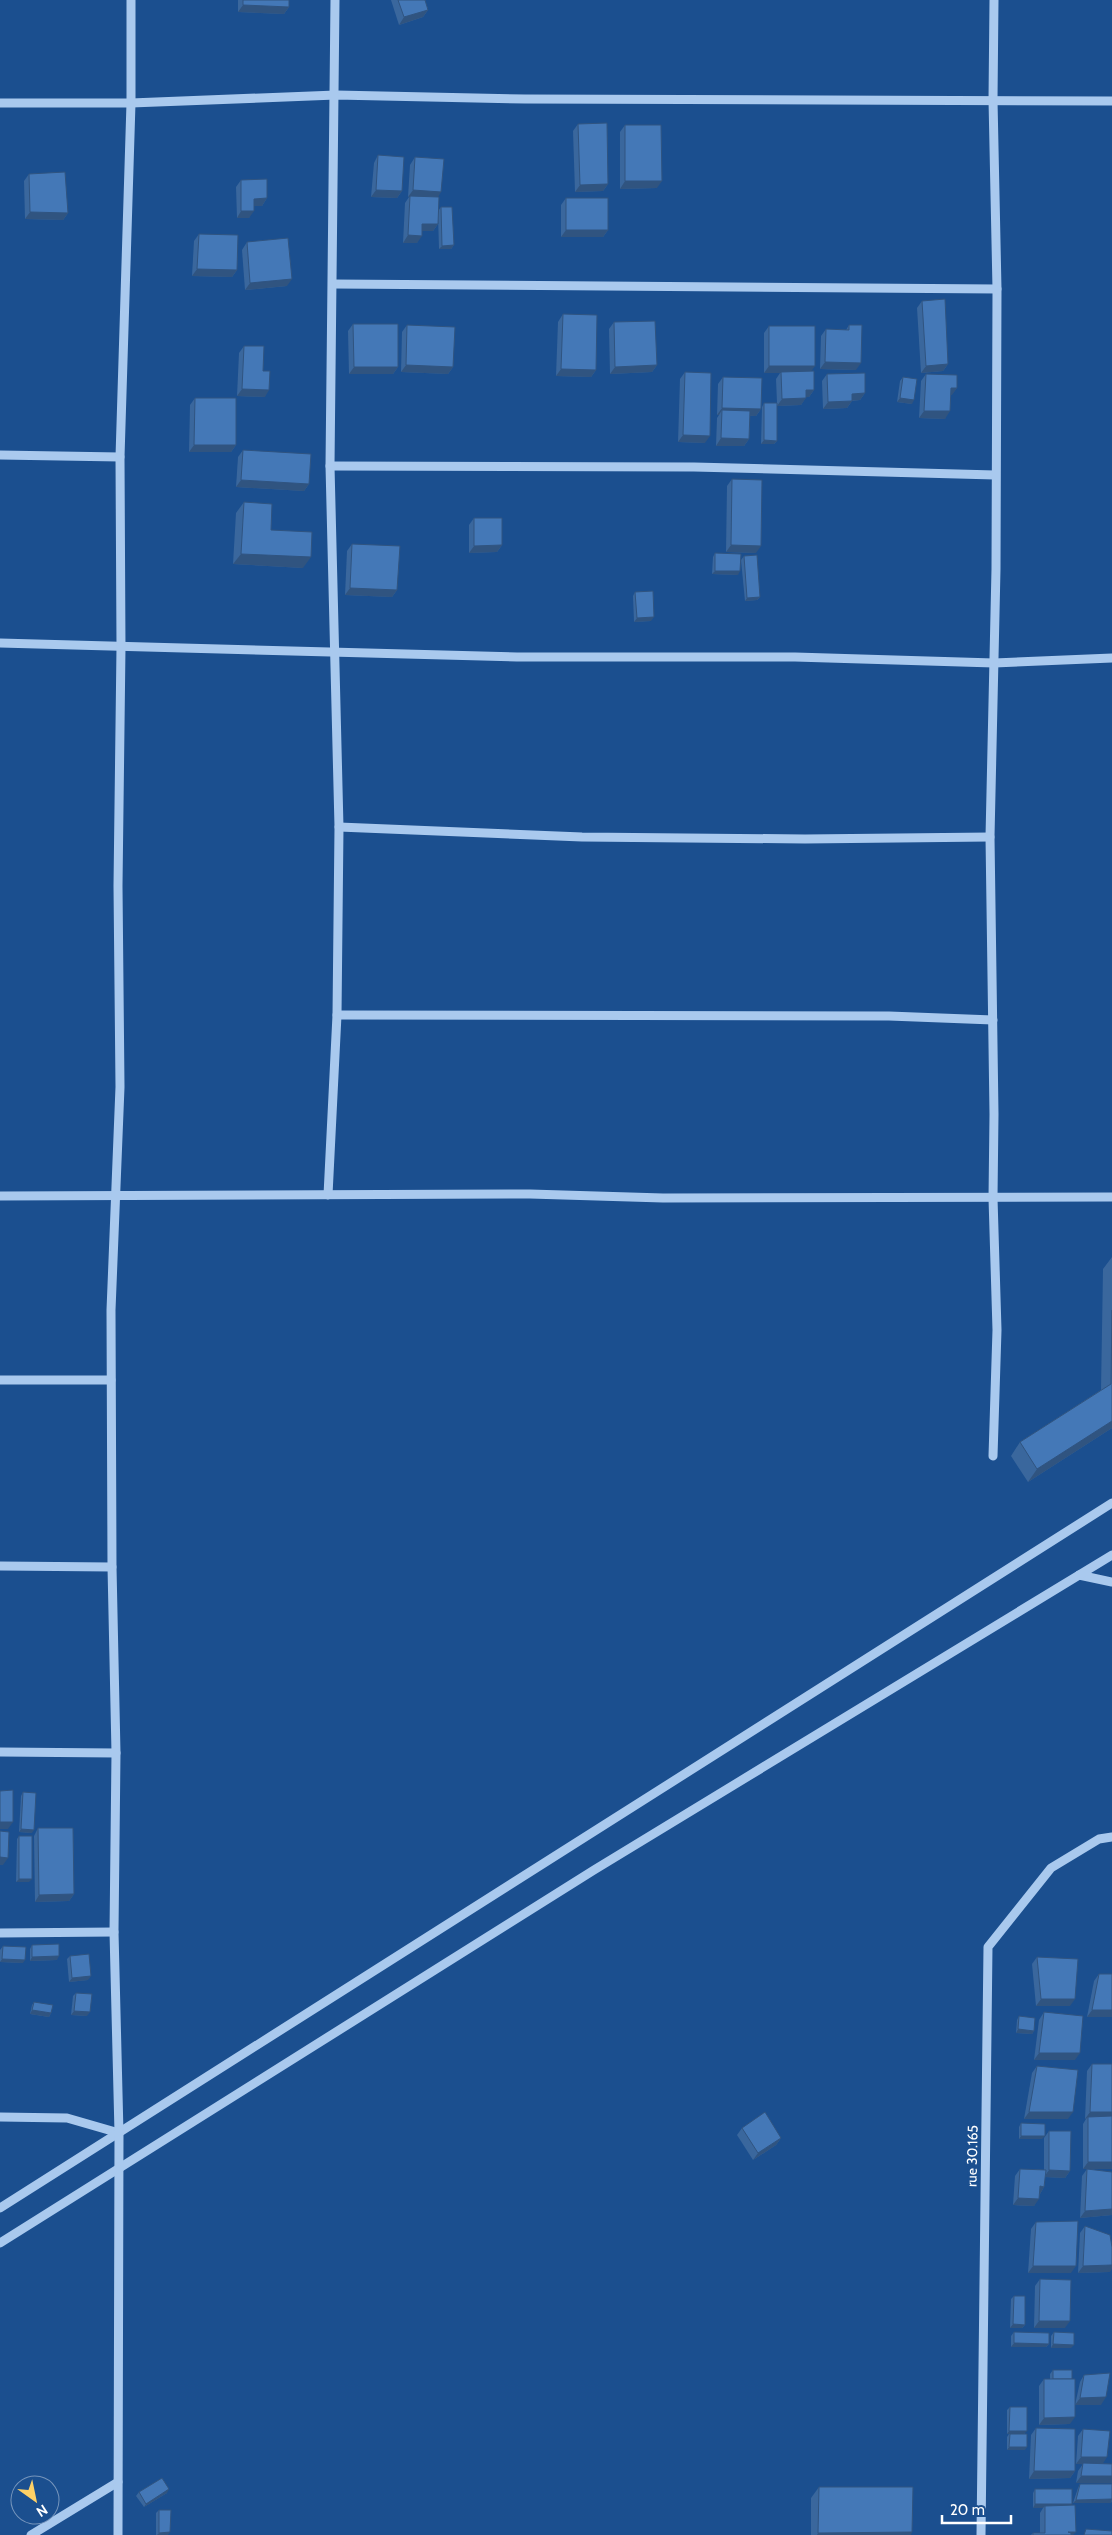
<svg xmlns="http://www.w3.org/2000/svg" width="1112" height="2535" viewBox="0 0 1112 2535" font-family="Cabin,sans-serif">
  <rect width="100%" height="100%" fill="#1b4f8f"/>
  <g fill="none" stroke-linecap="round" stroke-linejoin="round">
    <g stroke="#a9c9ee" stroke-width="9">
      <polyline points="0,103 131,103 336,95 525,99 1112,101"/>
      <polyline points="333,284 997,289"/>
      <polyline points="0,455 120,457"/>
      <polyline points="330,466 694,467 995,475"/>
      <polyline points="0,643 517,657 795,657 994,663 1112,658"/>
      <polyline points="339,827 582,837 805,839 990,837"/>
      <polyline points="337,1015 889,1016 993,1020"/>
      <polyline points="328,1195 337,1015 339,827 330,466 335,0"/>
      <polyline points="0,1196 530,1194 663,1198 1112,1197"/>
      <polyline points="0,1380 111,1380"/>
      <polyline points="993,1456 997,1330 993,1198 994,1114 990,837 996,569 997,289 993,100 994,0"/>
      <polyline points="0,1566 112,1567"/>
      <polyline points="1079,1575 1112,1582"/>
      <polyline points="0,1752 116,1753"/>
      <polyline points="0,1933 114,1932"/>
      <polyline points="0,2117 67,2118 119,2133"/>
      <polyline points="0,2208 1112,1503"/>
      <polyline points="0,2243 594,1870 1112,1555"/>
      <polyline points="31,2535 118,2482"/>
      <polyline points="118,2535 119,2133 114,1932 116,1753 112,1567 111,1310 120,1087 118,886 121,647 120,457 131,103 131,0"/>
      <polyline points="981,2535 988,1947 1051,1868 1099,1839 1112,1837"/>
    </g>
  </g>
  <g fill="#3a679d">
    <polygon points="238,0 289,0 289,7 284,14 238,12"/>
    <polygon points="391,0 425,0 428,10 423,17 399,25"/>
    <polygon points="578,124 608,184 603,191 575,192 573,131"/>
    <polygon points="625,125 657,188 620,189 620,132"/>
    <polygon points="378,155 402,191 397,198 371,197 374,163"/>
    <polygon points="415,157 438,197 438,211 441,207 454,245 451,249 439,249 438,215 438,224 433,231 422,231 417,243 403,243 405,203 409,197 408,197 410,165"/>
    <polygon points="29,174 68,213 63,220 25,219 24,181"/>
    <polygon points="241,180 267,198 262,206 254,206 249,218 237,218 236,187"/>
    <polygon points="566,198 608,230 603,237 561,237 561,205"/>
    <polygon points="199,234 237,270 232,277 192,276 194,241"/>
    <polygon points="247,242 287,286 245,290 242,250"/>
    <polygon points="922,301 948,364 943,371 921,373 917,308"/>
    <polygon points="563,314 596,370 591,377 556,376 558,322"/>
    <polygon points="614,322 657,365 652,372 610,374 609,329"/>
    <polygon points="353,324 398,367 393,374 349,374 348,331"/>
    <polygon points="407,325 453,367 448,374 401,372 402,332"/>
    <polygon points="849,325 856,370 820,369 821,336 826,329 846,330"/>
    <polygon points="769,326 811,371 814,390 809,397 806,397 801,405 777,406 777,441 774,444 761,444 762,407 764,403 777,403 776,379 780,373 764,373 764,333"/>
    <polygon points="244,346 263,371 265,397 237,396 239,353"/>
    <polygon points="685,372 705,443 678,442 680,379"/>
    <polygon points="827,374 865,393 860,400 852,401 847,408 823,409 822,381"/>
    <polygon points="926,374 957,388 951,395 945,419 919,418 921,381"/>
    <polygon points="723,377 761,409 756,416 750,416 749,439 744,446 716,446 717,418 719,415 717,415 718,384"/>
    <polygon points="903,377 912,404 897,402 900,381"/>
    <polygon points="195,398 236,445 231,452 189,452 190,405"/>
    <polygon points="243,450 309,484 304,491 236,487 238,457"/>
    <polygon points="732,479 756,553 726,552 727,486"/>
    <polygon points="244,502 271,530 303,568 233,564 236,513"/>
    <polygon points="474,518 502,545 497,552 469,553 469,525"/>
    <polygon points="352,544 397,590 392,597 345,595 347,551"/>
    <polygon points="715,553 738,575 712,574 713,557"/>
    <polygon points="744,556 760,597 757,600 745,601 741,560"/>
    <polygon points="635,592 651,621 634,622 633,596"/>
    <polygon points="1112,1257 1112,1428 1028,1482 1011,1456 1020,1442 1101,1390 1103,1269"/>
    <polygon points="23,1792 32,1833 19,1832 21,1796"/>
    <polygon points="38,1828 74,1894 69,1901 35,1902 34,1836"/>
    <polygon points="19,1836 29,1882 16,1882 17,1839"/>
    <polygon points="32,1945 57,1960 30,1961 30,1949"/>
    <polygon points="3,1946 23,1963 0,1962 0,1950"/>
    <polygon points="70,1956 88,1980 69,1982 67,1959"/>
    <polygon points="1037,1957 1070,2006 1036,2006 1032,1964"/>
    <polygon points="1099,1974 1112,1974 1112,2017 1087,2017 1094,1981"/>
    <polygon points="76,1993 87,2016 71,2015 73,1996"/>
    <polygon points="34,2002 51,2013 49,2017 30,2014 32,2005"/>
    <polygon points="1044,2012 1075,2060 1034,2060 1039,2020"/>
    <polygon points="1019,2016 1034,2031 1032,2034 1016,2033 1017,2020"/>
    <polygon points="1092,2064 1112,2064 1112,2169 1083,2169 1083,2124 1086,2119 1085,2119 1087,2071"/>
    <polygon points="1037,2066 1068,2119 1024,2119 1032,2073"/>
    <polygon points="1021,2123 1042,2139 1019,2139 1019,2127"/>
    <polygon points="742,2128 781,2138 776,2145 753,2160 737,2135"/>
    <polygon points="1049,2131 1070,2171 1065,2178 1045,2177 1044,2187 1040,2194 1034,2206 1013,2205 1015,2176 1020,2169 1044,2170 1044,2138"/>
    <polygon points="1087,2169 1112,2172 1112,2215 1080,2218 1082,2176"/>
    <polygon points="1036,2222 1071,2273 1028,2273 1031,2229"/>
    <polygon points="1085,2226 1110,2272 1078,2273 1080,2233"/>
    <polygon points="1040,2279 1065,2328 1034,2328 1035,2286"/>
    <polygon points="1014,2296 1025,2325 1022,2328 1010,2328 1011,2299"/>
    <polygon points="1014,2332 1049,2344 1046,2347 1011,2347 1011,2336"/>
    <polygon points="1054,2332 1071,2348 1051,2348 1051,2336"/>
    <polygon points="1053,2370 1072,2379 1070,2424 1039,2425 1039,2386 1044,2379 1050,2379 1050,2374"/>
    <polygon points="1084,2375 1101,2405 1075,2405 1080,2382"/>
    <polygon points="1010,2407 1025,2434 1025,2450 1007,2450 1007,2437 1009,2434 1007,2434 1007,2410"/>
    <polygon points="1036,2428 1075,2471 1070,2478 1029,2479 1031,2435"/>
    <polygon points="1083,2429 1103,2464 1076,2483 1078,2471 1083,2464 1076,2464 1078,2436"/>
    <polygon points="1080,2484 1112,2484 1112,2501 1111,2503 1073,2503 1078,2488"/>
    <polygon points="819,2487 911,2535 811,2535 811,2498"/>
    <polygon points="1035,2489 1072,2505 1073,2535 1031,2535 1033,2533 1040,2533 1040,2513 1043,2508 1033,2508 1033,2493"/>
    <polygon points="139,2492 167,2493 144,2507 136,2496"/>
    <polygon points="159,2510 168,2535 156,2535 156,2513"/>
  </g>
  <g fill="#305480">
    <polygon points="243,5 289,7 284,14 238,12"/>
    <polygon points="428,10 423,17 399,25 404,17"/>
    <polygon points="625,181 662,181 657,188 620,189"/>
    <polygon points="608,184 603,191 575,192 580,185"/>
    <polygon points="376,190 402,191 397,198 371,197"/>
    <polygon points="413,190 441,192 437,199 408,197"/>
    <polygon points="267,198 262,206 249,206 254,199"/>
    <polygon points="241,211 254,211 249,218 237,218"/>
    <polygon points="30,212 68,213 63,220 25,219"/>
    <polygon points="422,224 438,224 433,231 417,231"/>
    <polygon points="566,230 608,230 603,237 561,237"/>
    <polygon points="408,235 422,236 417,243 403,243"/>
    <polygon points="454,245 451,249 439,249 442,246"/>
    <polygon points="197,269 237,270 232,277 192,276"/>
    <polygon points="292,279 287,286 245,290 250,283"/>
    <polygon points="825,362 861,363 856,370 820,369"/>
    <polygon points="948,364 943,371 921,373 926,366"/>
    <polygon points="406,365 453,367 448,374 401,372"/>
    <polygon points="657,365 652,372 610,374 615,367"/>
    <polygon points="769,366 815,366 810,373 764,373"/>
    <polygon points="354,367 398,367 393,374 349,374"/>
    <polygon points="561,369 596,370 591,377 556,376"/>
    <polygon points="951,388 957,388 952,395 946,395"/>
    <polygon points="242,389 269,390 265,397 237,396"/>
    <polygon points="806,390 814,390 809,397 801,397"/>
    <polygon points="865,393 860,400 847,401 852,394"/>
    <polygon points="806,398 801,405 777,406 782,399"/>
    <polygon points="900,398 914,400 912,404 897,402"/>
    <polygon points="852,401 847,408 823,409 828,402"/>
    <polygon points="722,408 761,409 756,416 722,415 722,410 719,415 717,415"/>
    <polygon points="924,411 950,411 945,419 919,418"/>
    <polygon points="683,435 710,436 705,443 678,442"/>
    <polygon points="721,438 749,439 744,446 716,446"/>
    <polygon points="764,440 777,441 774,444 761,444"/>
    <polygon points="194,445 236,445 231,452 189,452"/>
    <polygon points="241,480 309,484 304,491 236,487"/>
    <polygon points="502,545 497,552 469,553 474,546"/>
    <polygon points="731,545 761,546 756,553 726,552"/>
    <polygon points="241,554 311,557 303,568 233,564"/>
    <polygon points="715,571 740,571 738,575 712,574"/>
    <polygon points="350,588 397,590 392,597 345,595"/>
    <polygon points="760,597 757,600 745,601 747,598"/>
    <polygon points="654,617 651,621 634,622 637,618"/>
    <polygon points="1112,1421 1112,1428 1028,1482 1037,1469"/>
    <polygon points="0,1822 13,1822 8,1829 0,1829"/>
    <polygon points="21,1829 34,1830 32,1833 19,1832"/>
    <polygon points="0,1857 8,1858 3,1865 0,1865"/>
    <polygon points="19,1879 32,1879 29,1882 16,1882"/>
    <polygon points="74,1894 69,1901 35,1902 39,1895"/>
    <polygon points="59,1956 57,1960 30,1961 32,1957"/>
    <polygon points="2,1959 25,1960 23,1963 0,1962"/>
    <polygon points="91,1976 88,1980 69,1982 72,1978"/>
    <polygon points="1041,1999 1075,1999 1070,2006 1036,2006"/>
    <polygon points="32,2010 51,2013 49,2017 30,2014"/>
    <polygon points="1092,2010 1112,2010 1112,2017 1087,2017"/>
    <polygon points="74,2011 90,2012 87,2016 71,2015"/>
    <polygon points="1018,2029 1034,2031 1032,2034 1016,2033"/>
    <polygon points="1039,2053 1080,2053 1075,2060 1034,2060"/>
    <polygon points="1029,2112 1073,2112 1068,2119 1024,2119"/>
    <polygon points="1090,2112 1112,2112 1112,2119 1088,2117 1086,2119 1085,2119"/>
    <polygon points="1021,2136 1045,2136 1042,2139 1019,2139"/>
    <polygon points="781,2138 776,2145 753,2160 758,2153"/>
    <polygon points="1088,2162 1112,2162 1112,2169 1083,2169"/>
    <polygon points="1049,2170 1070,2171 1065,2178 1044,2177"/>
    <polygon points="1040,2186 1044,2187 1040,2194"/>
    <polygon points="1018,2198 1039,2199 1034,2206 1013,2205"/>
    <polygon points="1112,2209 1112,2215 1080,2218 1085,2211"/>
    <polygon points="1112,2265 1112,2269 1110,2272 1078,2273 1083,2266"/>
    <polygon points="1033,2266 1076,2266 1071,2273 1028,2273"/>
    <polygon points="1039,2321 1070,2321 1065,2328 1034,2328"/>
    <polygon points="1013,2324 1025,2325 1022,2328 1010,2328"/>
    <polygon points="1014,2343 1049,2344 1046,2347 1011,2347"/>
    <polygon points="1053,2344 1074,2345 1071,2348 1051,2348"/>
    <polygon points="1106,2397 1101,2405 1075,2405 1080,2398"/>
    <polygon points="1075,2417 1070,2424 1039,2425 1044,2418"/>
    <polygon points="1009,2431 1027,2431 1024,2434 1007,2434"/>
    <polygon points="1009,2447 1027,2447 1025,2450 1007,2450"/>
    <polygon points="1081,2457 1107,2457 1102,2465 1076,2464"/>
    <polygon points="1034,2471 1075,2471 1070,2478 1029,2479"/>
    <polygon points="1081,2476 1112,2476 1112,2483 1076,2483"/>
    <polygon points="169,2489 167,2493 144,2507 146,2504"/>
    <polygon points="1112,2499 1111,2503 1073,2503 1076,2500"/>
    <polygon points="1035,2504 1072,2504 1070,2508 1045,2506 1043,2508 1033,2508"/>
    <polygon points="170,2532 168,2535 157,2535 159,2533"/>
    <polygon points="912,2532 911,2535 817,2535 818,2533"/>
    <polygon points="1068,2532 1076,2532 1073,2535 1066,2535"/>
  </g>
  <g fill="#4478b7" stroke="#305480">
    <polygon points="243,0 289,0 289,7 243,5"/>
    <polygon points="398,0 425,0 428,10 404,17"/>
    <polygon points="607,123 608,184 580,185 578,124"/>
    <polygon points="625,125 661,125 662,181 625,181"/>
    <polygon points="378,155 404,157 402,191 376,190"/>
    <polygon points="415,157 444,159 441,192 413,190"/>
    <polygon points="65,172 68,213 30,212 29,174"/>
    <polygon points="267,179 267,198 254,199 254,211 241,211 241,180"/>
    <polygon points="410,196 439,197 438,224 422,224 422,236 408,235"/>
    <rect x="566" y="198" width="42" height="32"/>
    <polygon points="441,207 452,207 454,245 442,246"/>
    <polygon points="199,234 238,235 237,270 197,269"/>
    <polygon points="288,238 292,279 250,283 247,242"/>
    <polygon points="945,299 948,364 926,366 922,301"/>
    <polygon points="563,314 597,315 596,370 561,369"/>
    <polygon points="655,321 657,365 615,367 614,322"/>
    <polygon points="353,324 398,324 398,367 354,367"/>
    <polygon points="407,325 455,327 453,367 406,365"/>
    <polygon points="849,325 862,325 861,363 825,362 826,329 849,330"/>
    <rect x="769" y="326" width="46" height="40"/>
    <polygon points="244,346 264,346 263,371 270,371 269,390 242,389"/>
    <polygon points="814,371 814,390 806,390 806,398 782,399 781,372"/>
    <polygon points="685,372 711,373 710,436 683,435"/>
    <polygon points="865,373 865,393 852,394 852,401 828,402 827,374"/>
    <polygon points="926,374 957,375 957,388 951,388 950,411 924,411"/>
    <polygon points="723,377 762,378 761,409 722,408"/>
    <polygon points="903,377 917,379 914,400 900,398"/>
    <polygon points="195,398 236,398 236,445 194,445"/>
    <polygon points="764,403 777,403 777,441 764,440"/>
    <polygon points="722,410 750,411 749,439 721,438"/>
    <polygon points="243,450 311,454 309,484 241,480"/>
    <polygon points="732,479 762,480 761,546 731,545"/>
    <polygon points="244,502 272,504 271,530 312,532 311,557 241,554"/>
    <polygon points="474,518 502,518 502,545 474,546"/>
    <polygon points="352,544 400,546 397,590 350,588"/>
    <polygon points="715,553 741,554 740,571 715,571"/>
    <polygon points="757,555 760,597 747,598 744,556"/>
    <polygon points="653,591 654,617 637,618 635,592"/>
    <polygon points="1112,1310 1112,1421 1037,1469 1020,1442 1111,1384"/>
    <polygon points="13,1790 13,1822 0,1822 0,1791"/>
    <polygon points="23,1792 36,1793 34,1830 21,1829"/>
    <polygon points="38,1828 73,1828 74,1894 39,1895"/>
    <polygon points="0,1831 9,1832 8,1858 0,1857"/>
    <rect x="19" y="1836" width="13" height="43"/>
    <polygon points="59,1944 59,1956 32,1957 32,1945"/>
    <polygon points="3,1946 26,1947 25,1960 2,1959"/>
    <polygon points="89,1954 91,1976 72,1978 70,1956"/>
    <polygon points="1037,1957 1078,1959 1075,1999 1041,1999"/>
    <polygon points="1099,1974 1112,1974 1112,2010 1092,2010"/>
    <polygon points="76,1993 92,1994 90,2012 74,2011"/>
    <polygon points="34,2002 53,2005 51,2013 32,2010"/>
    <polygon points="1044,2012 1083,2016 1080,2053 1039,2053"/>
    <polygon points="1019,2016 1035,2018 1034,2031 1018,2029"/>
    <polygon points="1092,2064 1112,2064 1112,2112 1090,2112"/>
    <polygon points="1037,2066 1078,2070 1073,2112 1029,2112"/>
    <polygon points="765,2112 781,2138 758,2153 742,2128"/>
    <polygon points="1112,2116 1112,2162 1088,2162 1088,2117"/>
    <polygon points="1021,2123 1045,2124 1045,2136 1021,2136"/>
    <polygon points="1049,2131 1071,2131 1070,2171 1049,2170"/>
    <polygon points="1020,2169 1046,2170 1044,2187 1040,2186 1039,2199 1018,2198"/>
    <polygon points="1087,2169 1112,2172 1112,2209 1085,2211"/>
    <polygon points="1078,2221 1076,2266 1033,2266 1036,2222"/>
    <polygon points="1085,2226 1110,2235 1112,2247 1112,2265 1083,2266"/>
    <polygon points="1040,2279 1071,2280 1070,2321 1039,2321"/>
    <polygon points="1014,2296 1025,2296 1025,2325 1013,2324"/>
    <polygon points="1014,2332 1049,2333 1049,2344 1014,2343"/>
    <polygon points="1054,2332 1074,2333 1074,2345 1053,2344"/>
    <rect x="1053" y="2370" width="19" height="9"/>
    <polygon points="1110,2373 1106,2397 1080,2398 1084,2375"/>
    <polygon points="1044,2379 1075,2379 1075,2417 1044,2418"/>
    <polygon points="1010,2407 1027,2407 1027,2431 1009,2431"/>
    <polygon points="1036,2428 1075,2429 1075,2471 1034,2471"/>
    <polygon points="1083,2429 1110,2431 1107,2457 1081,2457"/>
    <polygon points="1010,2434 1027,2434 1027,2447 1009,2447"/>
    <polygon points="1083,2463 1112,2464 1112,2476 1081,2476"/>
    <polygon points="162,2478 169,2489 146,2504 139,2492"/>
    <polygon points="1080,2484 1112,2484 1112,2499 1076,2500"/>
    <polygon points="819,2487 913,2487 912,2532 818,2533"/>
    <rect x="1035" y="2489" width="37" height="15"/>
    <polygon points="1075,2505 1076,2532 1068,2532 1071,2533 1071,2535 1033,2535 1033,2533 1045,2533 1045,2506"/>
    <polygon points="159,2510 171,2510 170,2532 159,2533"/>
    <polygon points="1086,2529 1112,2531 1112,2535 1084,2535"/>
  </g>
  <g text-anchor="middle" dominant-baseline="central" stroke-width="5" stroke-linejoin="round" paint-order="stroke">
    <g font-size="14" fill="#fff" stroke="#1b4f8f">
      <text transform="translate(972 2156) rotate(-89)">rue 30.165</text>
    </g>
  </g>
  <g transform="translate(35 2500) rotate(147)"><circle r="24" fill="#1b4f8f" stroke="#7695bc"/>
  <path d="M0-4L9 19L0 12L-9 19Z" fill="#ffd166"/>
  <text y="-8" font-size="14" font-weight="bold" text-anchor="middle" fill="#ffffff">N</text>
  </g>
  <path d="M942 2515v8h69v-8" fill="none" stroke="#ffffff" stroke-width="2.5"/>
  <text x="950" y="2515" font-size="15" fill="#ffffff" stroke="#1b4f8f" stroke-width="4" paint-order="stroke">20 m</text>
</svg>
